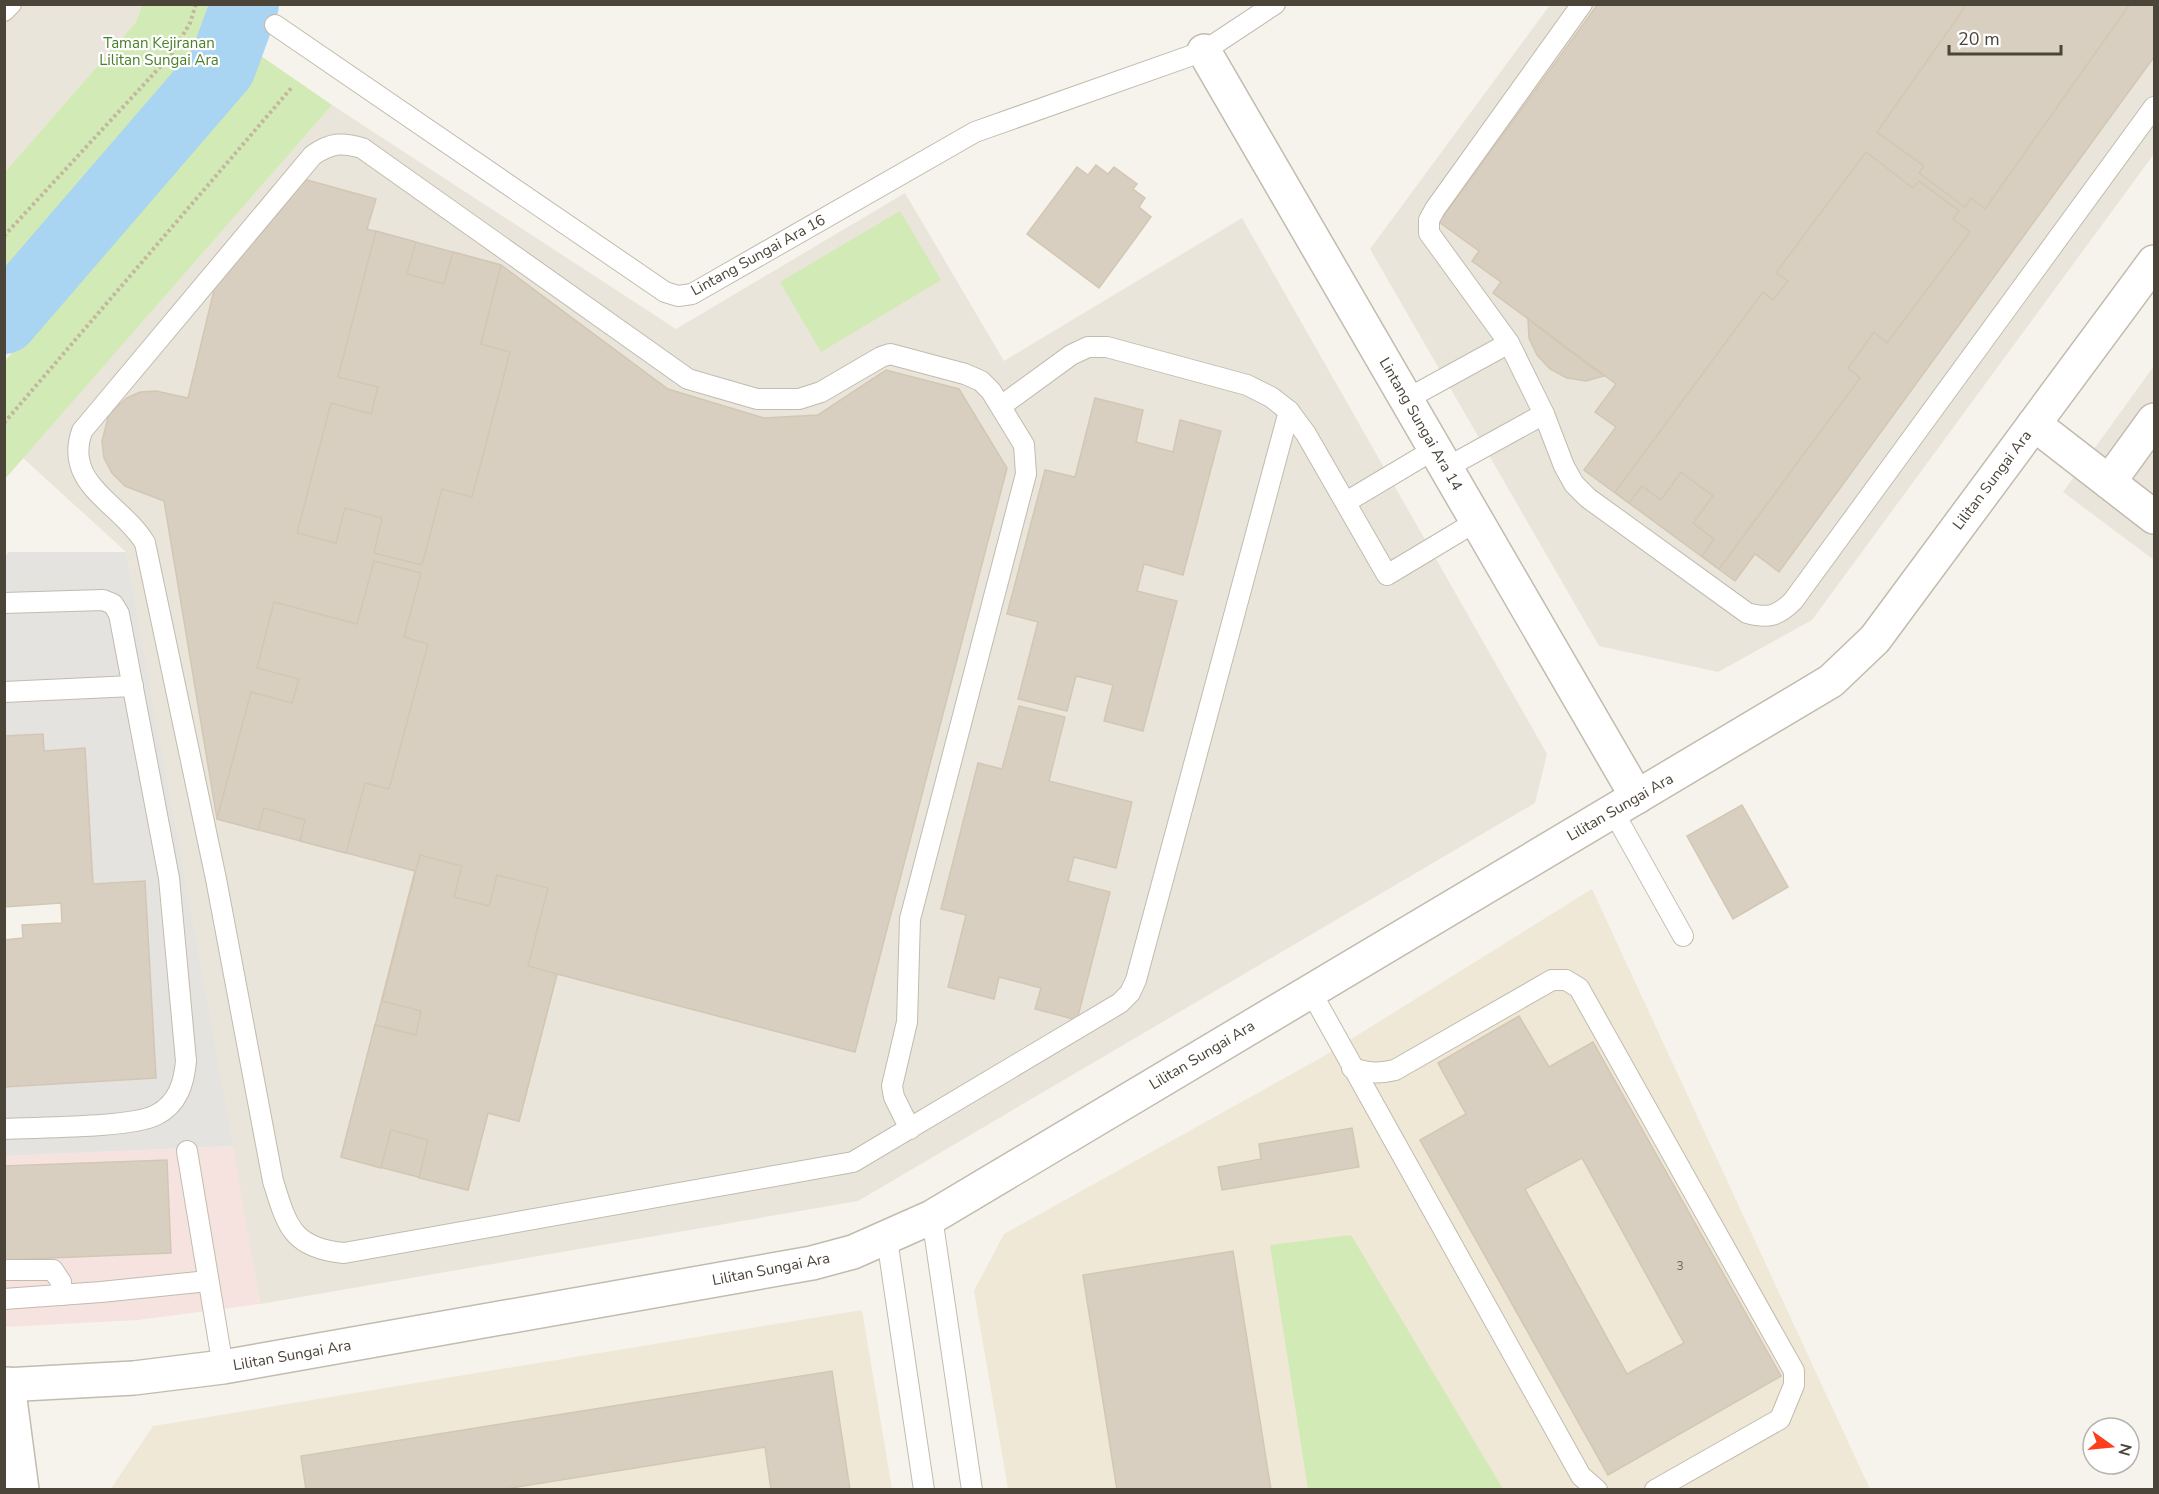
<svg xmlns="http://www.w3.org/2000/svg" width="2159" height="1494" viewBox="0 0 2159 1494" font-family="'Nunito Sans',sans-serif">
  <rect width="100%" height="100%" fill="#f6f3ec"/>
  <g fill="#eae5da">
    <polygon points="5,5 142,5 136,22 5,172"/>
    <polygon points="1550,5 2154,5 2154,154 1812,620 1718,672 1599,646 1370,249"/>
    <polygon points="332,105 676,329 905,193 1004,361 1242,218 1547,754 1535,803 858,1201 260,1304 126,552 23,458"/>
    <polygon points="2154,366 2154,560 2063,492"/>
  </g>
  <g fill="#efe8d6">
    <polygon points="1592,889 1870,1489 1008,1489 974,1291 1004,1234 1324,1056"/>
    <polygon points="862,1310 892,1489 110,1490 153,1426"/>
  </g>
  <polygon fill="#f6e3e0" points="233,1146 260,1304 138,1320 5,1327 5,1156"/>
  <g fill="#d2eab5">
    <polygon points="142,5 226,5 210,51 5,282 5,172 136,22"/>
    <polygon points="261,56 332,105 5,479 5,361"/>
    <polygon points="900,211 941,280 821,352 780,282"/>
    <polygon points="1351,1235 1503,1489 1308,1489 1270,1245"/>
  </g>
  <polygon fill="#e5e3e0" points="8,552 126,552 233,1146 5,1156 5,1087 156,1077 145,881 93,884 85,748 44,751 43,734 5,736 5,557"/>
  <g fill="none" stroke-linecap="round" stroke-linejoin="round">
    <polyline stroke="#a9d4f2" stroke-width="68" points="4,320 222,67 245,4"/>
  </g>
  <g fill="#d8cfc1" stroke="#d3c7b4" stroke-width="1.5" fill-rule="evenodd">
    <polygon points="1598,4 2154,4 2154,57 1779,572 1755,554 1735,581 1584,470 1616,427 1595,412 1616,384 1493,293 1501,282 1472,261 1479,251 1439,222"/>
    <polygon points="1967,4 2130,4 1985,209 1971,198 1965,207 1919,173 1924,166 1877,132"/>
    <polygon points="1866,152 1913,188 1919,181 1959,211 1953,219 1970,232 1887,343 1874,332 1848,368 1860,378 1719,569 1702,556 1714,539 1693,523 1713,496 1681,472 1661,500 1642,486 1629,503 1615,492 1763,292 1773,300 1788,281 1776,273"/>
    <polygon points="1096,165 1108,174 1114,167 1137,184 1133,189 1145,198 1139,207 1151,217 1099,288 1027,234 1077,167 1088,175"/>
    <polygon points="300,178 376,199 367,229 501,265 668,389 764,418 818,415 886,370 959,389 1007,468 855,1052 557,974 519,1121 488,1113 468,1190 341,1157 415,871 217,819 164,501 125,486 112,473 104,458 102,441 109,414 127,398 140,392 156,391 188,398 215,286"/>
    <polygon points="376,231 416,242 407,274 444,284 453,252 501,265 481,344 510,352 472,497 442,489 422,565 374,553 382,518 345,508 336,543 297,533 331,403 371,414 378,387 338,377"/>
    <polygon points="1528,319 1579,358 1604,376 1586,381 1567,378 1550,369 1537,355 1529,338"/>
    <polygon points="1095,398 1143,410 1136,442 1173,452 1180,420 1221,431 1183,575 1144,564 1137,591 1177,601 1143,731 1104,721 1113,685 1076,676 1067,711 1018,699 1038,622 1007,614 1045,470 1075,477"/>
    <polygon points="374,561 421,573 404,637 428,644 389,789 365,783 346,853 300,841 305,820 264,808 258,830 217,819 251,692 292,703 299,679 257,668 274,602 357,624"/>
    <polygon points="1019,706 1065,717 1049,781 1132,802 1116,868 1074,857 1068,881 1110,892 1077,1020 1035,1009 1041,988 999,977 994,999 948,987 966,915 941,909 978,763 1002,769"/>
    <polygon points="43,734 44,751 85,748 93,884 145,881 156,1078 4,1087 4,940 23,938 22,925 62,923 61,903 4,907 4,736"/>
    <polygon points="1742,805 1788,887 1733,919 1687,836"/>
    <polygon points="420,855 462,866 454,897 489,906 497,875 548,888 528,966 557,974 519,1121 488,1113 468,1190 419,1178 428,1140 391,1130 381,1168 341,1157 375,1025 416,1035 421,1011 382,1001"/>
    <path d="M1519,1016L1549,1067L1593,1042L1781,1376L1608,1475L1420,1140L1466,1114L1438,1063ZM1582,1158L1684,1343L1627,1374L1525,1189Z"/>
    <polygon points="1352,1128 1359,1167 1222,1190 1218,1167 1261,1159 1259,1144"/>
    <polygon points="167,1160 171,1253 4,1260 4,1166"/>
    <polygon points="1233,1251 1271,1490 1117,1490 1083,1275"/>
    <polygon points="832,1371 850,1490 771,1490 765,1447 499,1490 306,1490 301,1456"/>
  </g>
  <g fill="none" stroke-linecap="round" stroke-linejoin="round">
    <defs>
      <g id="service">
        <path d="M1582,4L1435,209L1429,220V233L1509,343L1544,414L1564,466L1574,484L1588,498L1747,613C1768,619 1778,616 1793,601L2154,107"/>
        <polyline points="4,11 11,4"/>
        <polyline points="275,25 665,292 678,296 692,294 975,132 1204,51 1275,4"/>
        <polyline points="1407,399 1509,343"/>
        <polyline points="1001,406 1071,355 1088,347 1107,347 1247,385 1271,397 1289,411 1306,434 1387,575 1477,521"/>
        <polyline points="1446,468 1544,414"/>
        <polyline points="1346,502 1435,449"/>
        <path d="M4,603L103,600L113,604L119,614L169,878L186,1061C184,1083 178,1104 156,1115C131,1128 38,1127 4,1129"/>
        <polyline points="4,692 133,686"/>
        <polyline points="1613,811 1683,936"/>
        <polyline points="1310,990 1581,1476 1597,1490"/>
        <path d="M1352,1068C1368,1073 1379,1074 1395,1070L1552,980H1566L1579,988L1794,1371V1385L1780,1419L1655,1490"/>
        <path d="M910,1129L894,1097L892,1086L907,1022L910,919L1026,474L1024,445L991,391L981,381L965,374L890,354L881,357L821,392L799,399H757L688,379L362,148C341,142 331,143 313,155L82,431C63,485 121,503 145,543L216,879L273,1181C287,1226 292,1248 344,1253L853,1162L1120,1003L1130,993L1136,980L1289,411"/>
        <polyline points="187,1151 223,1367"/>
        <polyline points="932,1217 972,1490"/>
        <polyline points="887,1239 924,1490"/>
        <polyline points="4,1270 53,1270 61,1282 62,1295"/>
        <polyline points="4,1299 101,1292 208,1281"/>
      </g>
      <g id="minor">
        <polyline points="1204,51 1637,797"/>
        <polyline points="2034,424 2154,517"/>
        <polyline points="2109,482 2154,420"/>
        <polyline points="8,1384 22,1490"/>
        <polyline points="4,1385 134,1378 223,1367 812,1263 853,1252 932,1217 1831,681 1875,639 2154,262"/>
      </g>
    </defs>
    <use href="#service" stroke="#c2bbae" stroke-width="22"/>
    <use href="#minor" stroke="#c2bbae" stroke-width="36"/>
    <g stroke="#c4b79f" stroke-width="4" stroke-dasharray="3 3" stroke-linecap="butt">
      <polyline points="4,236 171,55 190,23 196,4"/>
      <polyline points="4,423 293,86"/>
    </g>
    <use href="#service" stroke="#fff" stroke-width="20"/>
    <use href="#minor" stroke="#fff" stroke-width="33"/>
  </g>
  <g text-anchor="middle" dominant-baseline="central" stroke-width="4.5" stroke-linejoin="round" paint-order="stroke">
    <g font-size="12" fill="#6e675b">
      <text x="1680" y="1266">3</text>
    </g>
    <g font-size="15" fill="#4a7f2a" stroke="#fff">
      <text x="159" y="43">Taman Kejiranan<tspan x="159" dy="17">Lilitan Sungai Ara</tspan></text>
    </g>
    <g font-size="15" fill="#4b4439" stroke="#fff">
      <text transform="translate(758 255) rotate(-29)">Lintang Sungai Ara 16</text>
      <text transform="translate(1421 424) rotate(60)">Lintang Sungai Ara 14</text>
      <text transform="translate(1992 480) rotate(-53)">Lilitan Sungai Ara</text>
      <text transform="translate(1620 807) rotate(-30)">Lilitan Sungai Ara</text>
      <text transform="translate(1202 1055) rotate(-31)">Lilitan Sungai Ara</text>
      <text transform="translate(771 1269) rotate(-11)">Lilitan Sungai Ara</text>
      <text transform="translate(292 1355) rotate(-10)">Lilitan Sungai Ara</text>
    </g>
  </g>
  <rect width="2159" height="1494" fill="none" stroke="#4b4439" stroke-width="12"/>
  <g transform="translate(2111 1446) rotate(105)"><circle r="28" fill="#ffffff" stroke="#b7b4b0" stroke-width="1.5"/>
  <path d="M0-4.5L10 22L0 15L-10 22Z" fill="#fc3f1d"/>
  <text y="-9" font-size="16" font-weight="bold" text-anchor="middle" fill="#4b4439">N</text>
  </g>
  <path d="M1949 45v9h112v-9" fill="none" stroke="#4b4439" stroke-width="3"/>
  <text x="1958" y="45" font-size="18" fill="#4b4439" stroke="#ffffff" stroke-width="4.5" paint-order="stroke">20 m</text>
</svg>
